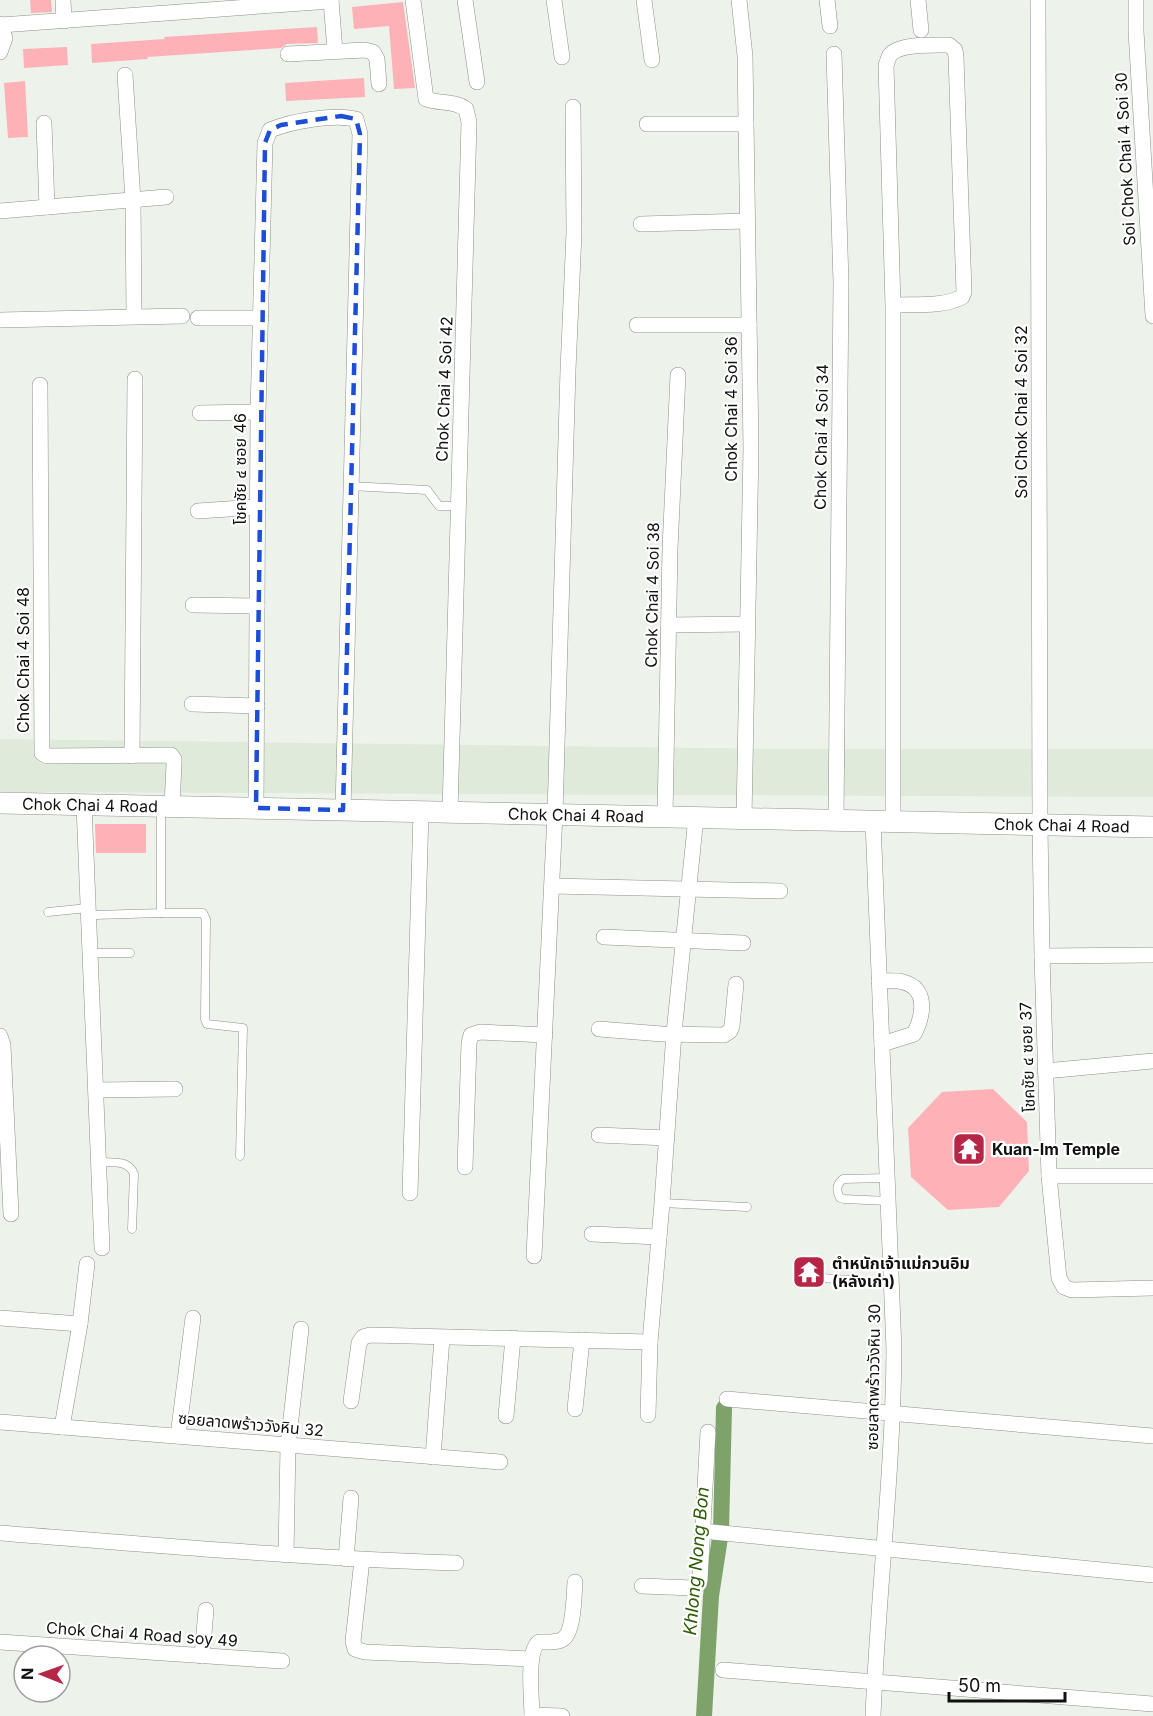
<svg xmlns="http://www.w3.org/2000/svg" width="1153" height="1716" viewBox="0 0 1153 1716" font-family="Inter,'Noto Sans Thai',sans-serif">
  <rect width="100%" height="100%" fill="#edf3ea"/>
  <polygon fill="#dfeada" points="0,739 790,749 1153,749 1153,797 0,792"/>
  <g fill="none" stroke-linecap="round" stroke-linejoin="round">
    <polyline stroke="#7ea36a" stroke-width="16" points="704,1716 711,1596 721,1531 724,1408"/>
  </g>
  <g fill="#feb1b7">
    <polygon points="30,0 51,0 52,12 31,13"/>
    <polygon points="403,2 415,88 394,89 389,26 354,29 352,7"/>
    <polygon points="317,27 318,43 287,44 281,48 147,57 148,59 92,63 91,44 165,39 164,37"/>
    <polygon points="67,47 68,65 24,68 23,49"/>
    <polygon points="364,78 365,97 286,101 285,83"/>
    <polygon points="25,81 28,137 8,138 4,83"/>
    <polygon points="95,824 146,824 146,853 96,853"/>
    <polygon points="993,1089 1027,1122 1029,1171 999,1207 948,1210 911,1177 908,1128 942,1092"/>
  </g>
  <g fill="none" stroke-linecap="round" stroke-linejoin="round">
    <defs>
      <g id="lane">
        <polyline points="350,486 427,490 439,506 458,506"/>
        <polyline points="48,912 88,908"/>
        <polyline points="161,913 203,913 206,919 205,1019 207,1024 243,1028 240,1156"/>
        <polyline points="95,915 161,913 161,808"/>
        <polyline points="90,953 130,953"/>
        <path d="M99,1162C112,1163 128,1159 134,1174L132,1229"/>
        <path d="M887,1178L843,1179C836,1185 836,1190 840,1198L844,1199L888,1201"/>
        <polyline points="662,1203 747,1207"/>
        <polyline points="822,1278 891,1283"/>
      </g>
      <g id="street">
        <polyline points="63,0 64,21"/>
        <polyline points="331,0 335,51"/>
        <path d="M413,0L426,99C440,104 453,100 466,109L469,122L450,812"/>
        <polyline points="465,0 477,82"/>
        <polyline points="554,0 562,57"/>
        <polyline points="644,0 652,60"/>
        <polyline points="739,0 745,56 751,448 744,819"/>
        <polyline points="827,0 830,26"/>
        <polyline points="918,0 921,30"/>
        <polyline points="1038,0 1040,825 1042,956 1049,1176 1059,1278 1064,1287 1072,1290 1153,1288"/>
        <polyline points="1136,0 1136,31 1153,316"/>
        <polyline points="0,24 5,38 0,52"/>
        <polyline points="1,25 331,1"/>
        <polyline points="288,54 365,50 373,52 377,59 379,84"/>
        <polyline points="834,54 841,283 836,820"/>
        <polyline points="125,75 133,200 134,315"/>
        <polyline points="44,123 47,207"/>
        <polyline points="647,124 746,124"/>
        <polyline points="0,211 166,197"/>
        <polyline points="641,224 747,221"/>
        <polyline points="198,318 261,318"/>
        <polyline points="0,320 182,316"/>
        <polyline points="637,325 749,325"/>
        <polyline points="40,385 42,753 47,756 171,755 174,759 174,764 172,806"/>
        <polyline points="200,413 258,412"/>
        <polyline points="198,511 258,507"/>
        <polyline points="193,605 257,606"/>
        <polyline points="669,625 747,624"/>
        <polyline points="192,704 257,706"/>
        <polyline points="132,756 135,379"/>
        <polyline points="84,805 102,1248"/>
        <path d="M256,808L258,412L265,143L270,130C292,121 332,114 356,119L360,134L343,810"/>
        <polyline points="665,817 670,549 678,375"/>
        <path d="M873,821L894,1350C893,1472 878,1594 873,1716"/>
        <path d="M893,822V305L886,65C888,61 888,58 890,55C899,43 935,45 949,45L955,50L956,57L964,292L962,297C943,307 915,304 893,305"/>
        <polyline points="552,886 780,891"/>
        <polyline points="604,937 743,943"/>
        <polyline points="1042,956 1153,955"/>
        <path d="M879,981C887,981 896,980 903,982C929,988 923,1017 914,1034L882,1044"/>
        <polyline points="599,1029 662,1034 724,1035 730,1031 732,1026 736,984"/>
        <polyline points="0,1036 3,1045 11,1214"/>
        <polyline points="1045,1071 1153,1061"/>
        <polyline points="96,1090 175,1089"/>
        <polyline points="599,1135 667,1138"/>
        <polyline points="465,1167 469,1043 471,1035 480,1032 545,1035"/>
        <polyline points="1049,1176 1153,1176"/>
        <polyline points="410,1193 421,812"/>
        <polyline points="592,1234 659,1237"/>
        <polyline points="534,1256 555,814 568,370 574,233 573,107"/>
        <polyline points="0,1318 80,1324"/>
        <polyline points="727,1399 1153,1436"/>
        <polyline points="351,1401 359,1343 363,1337 370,1335 650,1342"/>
        <polyline points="575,1409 582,1340"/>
        <polyline points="648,1415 650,1342 662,1203 674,1033 696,817"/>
        <polyline points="506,1416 513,1338"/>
        <polyline points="0,1422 500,1462"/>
        <polyline points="62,1427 80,1324 87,1264"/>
        <polyline points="178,1436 193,1318"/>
        <polyline points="433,1457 442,1338"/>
        <polyline points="702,1531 1153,1575"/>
        <path d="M0,1533C152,1545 304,1558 456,1563"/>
        <polyline points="286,1555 288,1445 301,1329"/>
        <polyline points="346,1559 351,1498"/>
        <polyline points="362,1560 353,1641 355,1649 365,1652 531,1659"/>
        <polyline points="642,1586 693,1588 698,1585 700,1580 708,1432"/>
        <polyline points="0,1642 282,1661"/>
        <polyline points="202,1656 206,1610"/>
        <polyline points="723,1670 1153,1704"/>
        <polyline points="532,1715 562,1716"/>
        <path d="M532,1716C532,1700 526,1651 539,1642C547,1642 557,1643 563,1639C574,1632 574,1595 575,1582"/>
      </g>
      <g id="secondary">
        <path id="s1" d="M0,803L1153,827"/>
      </g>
    </defs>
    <use href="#lane" stroke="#8b9189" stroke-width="9"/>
    <use href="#street" stroke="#8b9189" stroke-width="16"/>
    <use href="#secondary" stroke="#8b9189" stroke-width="22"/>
    <use href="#lane" stroke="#fff" stroke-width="8"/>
    <use href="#street" stroke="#fff" stroke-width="15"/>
    <use href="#secondary" stroke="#fff" stroke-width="21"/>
  </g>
  <path fill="none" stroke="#1d4ed8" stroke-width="4.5" stroke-dasharray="12 8" stroke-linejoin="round" d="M341,116L356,119L360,134L343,810L256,808L265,143L270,130L281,125Z"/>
  <defs>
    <symbol id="temple-square" viewBox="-11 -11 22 22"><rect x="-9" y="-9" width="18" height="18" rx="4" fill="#b72547" stroke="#fff"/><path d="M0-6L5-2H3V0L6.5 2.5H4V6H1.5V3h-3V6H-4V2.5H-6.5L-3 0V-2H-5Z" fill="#fff"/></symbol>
  </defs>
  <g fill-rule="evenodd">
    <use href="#temple-square" x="950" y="1130" width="38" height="38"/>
    <use href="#temple-square" x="790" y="1253" width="38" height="38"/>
  </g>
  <g text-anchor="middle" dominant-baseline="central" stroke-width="4.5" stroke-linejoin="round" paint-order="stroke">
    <g font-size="16" fill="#10120f" stroke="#fff">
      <text transform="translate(1125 159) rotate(-93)">Soi Chok Chai 4 Soi 30</text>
      <text transform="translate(444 389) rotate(-88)">Chok Chai 4 Soi 42</text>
      <text transform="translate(731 409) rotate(-90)">Chok Chai 4 Soi 36</text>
      <text transform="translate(1021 412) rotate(-90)">Soi Chok Chai 4 Soi 32</text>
      <text transform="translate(821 437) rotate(-89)">Chok Chai 4 Soi 34</text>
      <text transform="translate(240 469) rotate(-90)">โชคชัย ๔ ซอย 46</text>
      <text transform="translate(652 595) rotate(-89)">Chok Chai 4 Soi 38</text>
      <text transform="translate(23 660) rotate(-90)">Chok Chai 4 Soi 48</text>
      <text stroke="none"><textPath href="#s1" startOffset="90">Chok Chai 4 Road</textPath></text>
      <text stroke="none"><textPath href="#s1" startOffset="576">Chok Chai 4 Road</textPath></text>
      <text stroke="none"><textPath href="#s1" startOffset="1062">Chok Chai 4 Road</textPath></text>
      <text transform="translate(1027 1057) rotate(-92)">โชคชัย ๔ ซอย 37</text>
      <text transform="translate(873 1377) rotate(-89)">ซอยลาดพร้าววังหิน 30</text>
      <text transform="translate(251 1424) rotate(5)">ซอยลาดพร้าววังหิน 32</text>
      <text transform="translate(142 1634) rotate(4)">Chok Chai 4 Road soy 49</text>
    </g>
    <g font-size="16" font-weight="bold" fill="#10120f" stroke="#fff" text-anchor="start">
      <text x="992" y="1149">Kuan-Im Temple</text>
      <text x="832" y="1263">ตำหนักเจ้าแม่กวนอิม<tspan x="832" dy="18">(หลังเก่า)</tspan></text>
    </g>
    <g font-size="18" font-style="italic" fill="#2e5c06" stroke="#fff">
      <text transform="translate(696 1561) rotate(-85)">Khlong Nong Bon</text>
    </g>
  </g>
  <g transform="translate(42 1674) rotate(271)"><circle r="28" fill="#ffffff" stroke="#9fa09f" stroke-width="1.5"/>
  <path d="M0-4.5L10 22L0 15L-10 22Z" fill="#b72547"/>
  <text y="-9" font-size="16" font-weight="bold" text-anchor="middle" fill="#10120f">N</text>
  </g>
  <path d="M949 1692v9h116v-9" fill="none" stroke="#10120f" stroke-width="3"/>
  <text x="958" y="1692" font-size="18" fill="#10120f" stroke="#ffffff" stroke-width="4.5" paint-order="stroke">50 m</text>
</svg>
